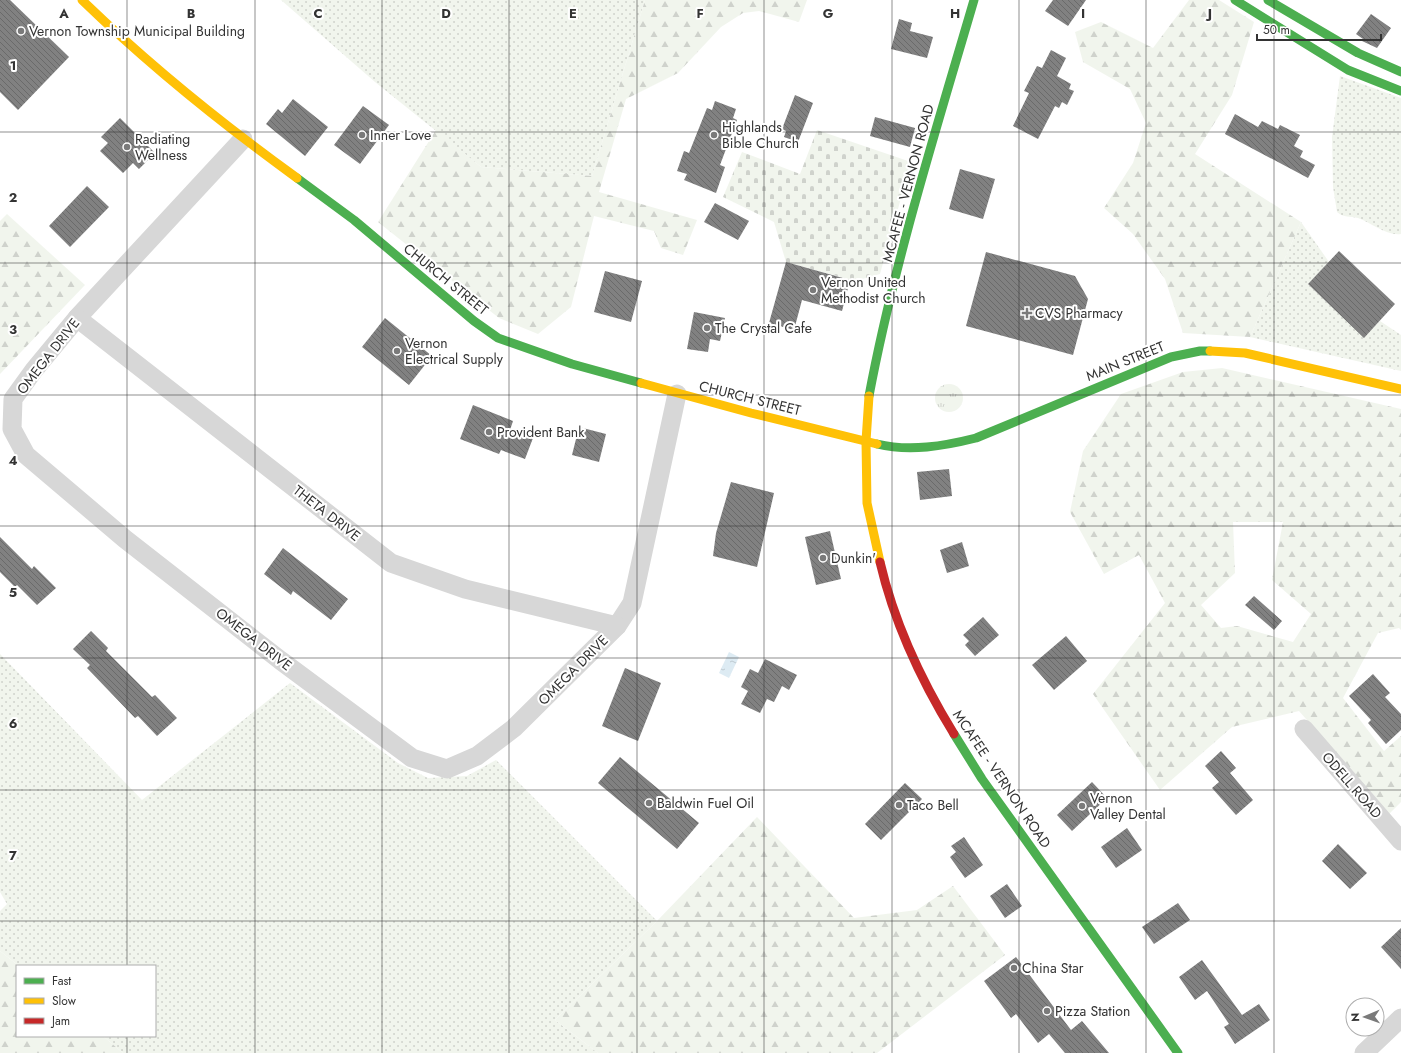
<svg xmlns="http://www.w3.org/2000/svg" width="1401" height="1053" viewBox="0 0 1401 1053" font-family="Jost,sans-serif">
  <defs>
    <pattern id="grass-dots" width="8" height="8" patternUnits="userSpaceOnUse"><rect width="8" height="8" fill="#f1f5ed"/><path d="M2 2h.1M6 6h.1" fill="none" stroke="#cfd2cc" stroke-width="1.8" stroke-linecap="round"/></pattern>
    <pattern id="forest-firs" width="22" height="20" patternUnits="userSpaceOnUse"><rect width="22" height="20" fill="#f1f5ed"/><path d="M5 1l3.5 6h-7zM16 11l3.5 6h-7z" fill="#cfd2cc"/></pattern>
    <pattern id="cemetery-stones" width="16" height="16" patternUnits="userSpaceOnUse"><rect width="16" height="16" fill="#f1f5ed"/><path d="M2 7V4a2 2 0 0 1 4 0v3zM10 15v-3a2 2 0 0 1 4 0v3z" fill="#cfd2cc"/></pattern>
    <pattern id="park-tufts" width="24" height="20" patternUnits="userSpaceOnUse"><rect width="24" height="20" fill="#f1f5ed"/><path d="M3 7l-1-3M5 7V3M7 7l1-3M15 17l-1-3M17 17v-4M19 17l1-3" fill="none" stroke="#cfd2cc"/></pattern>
    <pattern id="water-ripples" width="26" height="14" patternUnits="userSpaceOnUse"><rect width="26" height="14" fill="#ddebf3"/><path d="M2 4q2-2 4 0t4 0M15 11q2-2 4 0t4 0" fill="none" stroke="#becad1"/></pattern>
    <pattern id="building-back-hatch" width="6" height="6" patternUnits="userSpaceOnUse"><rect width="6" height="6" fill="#818181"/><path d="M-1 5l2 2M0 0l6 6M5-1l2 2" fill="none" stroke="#6a6a6a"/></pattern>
  </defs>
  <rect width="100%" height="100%" fill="#fff"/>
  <g fill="url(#grass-dots)">
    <polygon points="281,0 645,0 592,176 481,167 375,82"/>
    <path d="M1340,76L1401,98V234C1386,236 1372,223 1358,218C1350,216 1344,218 1337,212L1333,187L1332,137Z"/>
    <polygon points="1301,222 1329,262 1308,284 1364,337 1380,321 1401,335 1401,371 1250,337"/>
    <polygon points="0,654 142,800 290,683 398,763 428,778 467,776 496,760 657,921 555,1020 598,1053 123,1053 103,1036 155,1036 155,966 19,966 0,951 0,911 7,904 0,892"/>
  </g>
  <g fill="url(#forest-firs)" fill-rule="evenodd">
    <polygon points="645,0 807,0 799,22 759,11 743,13 721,27 678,73 626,99 599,192 697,220 683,255 661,248 654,231 594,216 571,307 538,334 499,318 378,222 436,130 481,167 592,176"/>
    <polygon points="1189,0 1219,0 1254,22 1232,95 1195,154 1301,222 1250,337 1183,333 1165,279 1133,234 1104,208 1133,163 1146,123 1130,89 1083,62 1075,32 1101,22 1153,48"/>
    <polygon points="7,214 85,285 0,374 0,221"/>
    <path d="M1222,368L1401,409V630L1399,628L1378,633L1343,698L1384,751L1401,736V802L1389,814L1299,711L1232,727L1160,790L1093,694L1165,603L1139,555L1104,574L1070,512L1083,451L1121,394L1183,372ZM1233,522H1283L1272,580L1311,614L1293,642L1237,626L1221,628L1201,605L1235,573Z"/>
    <polygon points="757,817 854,918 917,910 953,886 1005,955 877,1053 598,1053 555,1020 657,921"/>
    <polygon points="0,951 19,966 17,966 17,1036 103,1036 123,1053 0,1053"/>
  </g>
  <polygon fill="url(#cemetery-stones)" points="817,130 911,162 880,274 855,281 786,262 774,222 723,197 742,152 800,174"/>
  <circle fill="url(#park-tufts)" cx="949" cy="398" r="14"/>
  <polygon fill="url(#water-ripples)" points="729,652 739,657 729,678 719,673"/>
  <g fill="url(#building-back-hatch)">
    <polygon points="0,0 10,0 69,57 18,110 0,92"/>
    <polygon points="1053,0 1086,0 1068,26 1045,11"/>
    <polygon points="1371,14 1391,28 1377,48 1362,41 1363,39 1356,34"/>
    <polygon points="899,19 912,23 910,31 933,37 927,58 891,49"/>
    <polygon points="1051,50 1066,58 1057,76 1071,84 1069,89 1074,91 1067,105 1062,102 1059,108 1055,106 1038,139 1013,126 1029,93 1024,91 1037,66 1042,68"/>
    <polygon points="795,95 813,103 798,142 784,137 786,131 782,129"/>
    <polygon points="293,99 328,127 305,156 266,124 278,109 282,113"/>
    <polygon points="715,101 736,109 733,118 737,120 720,165 725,167 716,193 684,180 687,174 677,171 684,151 689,153 707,108 712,110"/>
    <polygon points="363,106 389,125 360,164 334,145"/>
    <polygon points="1235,114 1258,127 1262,121 1278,129 1280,125 1300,135 1294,146 1303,151 1300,157 1315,165 1308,178 1225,134"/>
    <polygon points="875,117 915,128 910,147 870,136"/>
    <polygon points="120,118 155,153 139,169 133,163 123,173 100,151 108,143 101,137"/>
    <polygon points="960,169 995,179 983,219 949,209"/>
    <polygon points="87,186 109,207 70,247 49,226"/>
    <polygon points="715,203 749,221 738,240 704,222"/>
    <polygon points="1339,251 1395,304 1364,338 1308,284"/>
    <polygon points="986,252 1075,276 1088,299 1073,355 966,326"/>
    <polygon points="786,262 850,280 842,311 802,300 794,330 769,323"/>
    <polygon points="605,271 642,281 631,322 594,312"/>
    <polygon points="694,312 725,318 720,341 710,339 708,352 687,349"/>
    <polygon points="385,318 432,356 409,385 362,347"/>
    <polygon points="473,405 513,421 510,430 533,438 525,459 501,450 499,454 460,439"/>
    <polygon points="579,427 606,434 599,462 572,455"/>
    <polygon points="949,469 952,496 920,500 917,472"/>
    <polygon points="731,482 774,493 757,567 713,556 716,533"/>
    <polygon points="830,531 841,579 816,585 805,537"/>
    <polygon points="0,537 32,569 34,566 56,588 37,605 17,585 15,587 0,572"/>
    <polygon points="962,542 969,566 947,573 940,550"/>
    <polygon points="283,548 348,599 331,620 293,591 291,595 264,574"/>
    <polygon points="1254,596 1282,621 1274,630 1245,605"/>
    <polygon points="983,617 999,635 975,656 965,645 969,641 963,635"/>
    <polygon points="91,631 108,648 106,651 152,697 155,695 177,718 157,736 138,716 135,718 87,668 90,665 73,649"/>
    <polygon points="1066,636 1087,661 1054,690 1032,665"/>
    <polygon points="765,659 797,675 789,690 782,686 774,702 767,699 760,713 741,704 748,691 741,687 750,669 758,673"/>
    <polygon points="625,668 661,683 638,741 602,726"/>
    <polygon points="1373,674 1390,693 1385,697 1401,714 1401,730 1386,744 1368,723 1371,720 1349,696"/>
    <polygon points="1221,751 1236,768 1230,773 1253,800 1236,815 1212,788 1219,782 1205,766"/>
    <polygon points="620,757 699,823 677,849 598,783"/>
    <polygon points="1092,782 1107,798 1072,831 1057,815"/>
    <polygon points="905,783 922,799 881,840 865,824"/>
    <polygon points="1127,828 1142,850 1116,868 1101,847"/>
    <polygon points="964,837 983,865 965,878 950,857 956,852 951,846"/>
    <polygon points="1338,844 1367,873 1350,889 1322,861"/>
    <polygon points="1007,884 1022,906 1005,918 990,896"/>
    <polygon points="1178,903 1190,920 1154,944 1142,927"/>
    <polygon points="1401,928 1401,969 1381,947"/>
    <polygon points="1016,957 1071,1030 1082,1021 1109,1053 1065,1053 1049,1034 1038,1043 1016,1014 1011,1018 984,981"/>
    <polygon points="1202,960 1242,1015 1259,1004 1270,1020 1235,1044 1224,1027 1229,1024 1207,991 1195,1000 1179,977"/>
  </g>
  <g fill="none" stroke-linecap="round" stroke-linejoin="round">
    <g stroke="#d7d7d7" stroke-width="19">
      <polyline points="243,139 77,318 34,370 13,399 12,429 26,455 125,539 280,660 412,758 447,769 477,756 514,728 617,626 632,603 677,394"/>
      <polyline points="77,318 391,563 465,589 617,626"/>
      <polyline points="1304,729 1401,841"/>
      <polyline points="1364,1053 1401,1018"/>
    </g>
    <g stroke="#4caf50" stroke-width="9">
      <polyline points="1235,0 1348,70 1401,91"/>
      <polyline points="1268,0 1358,53 1401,72"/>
      <polyline points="297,178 354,220 474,321 498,338 572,364 641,383"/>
      <path d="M869,396C894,263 936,130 974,0"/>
      <path d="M877,444C910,452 944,446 976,438L1171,357L1200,351H1210"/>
      <polyline points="954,734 982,779 1178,1053"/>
    </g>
    <g stroke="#ffc107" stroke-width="9">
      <path d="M82,0C149,65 221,123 297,178"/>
      <polyline points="1210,351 1245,353 1401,389"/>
      <polyline points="641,383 751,413 877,444"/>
      <polyline points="869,396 866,441 867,503 880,562"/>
    </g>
    <path stroke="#c62828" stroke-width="9" d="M880,562C894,622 922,682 954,734"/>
  </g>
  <path fill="none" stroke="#333" stroke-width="1" stroke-opacity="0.55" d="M127,0V966M255,0V1053M382,0V1053M509,0V1053M637,0V1053M764,0V1053M892,0V1053M1019,0V1053M1146,0V1053M1274,0V1053M0,132H1401M0,263H1401M0,395H1401M0,526H1401M0,658H1401M0,790H1401M0,921H1401M127,1036V1053"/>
  <g fill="#7a7a7a" stroke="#fff" stroke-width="1.5">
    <circle cx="21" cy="31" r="4"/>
    <circle cx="362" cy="135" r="4"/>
    <circle cx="714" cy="135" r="4"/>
    <circle cx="127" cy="147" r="4"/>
    <circle cx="813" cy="290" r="4"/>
    <path d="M1025 307h4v4h4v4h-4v4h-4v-4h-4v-4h4z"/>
    <circle cx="707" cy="328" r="4"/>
    <circle cx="397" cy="351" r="4"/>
    <circle cx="489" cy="432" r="4"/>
    <circle cx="823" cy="558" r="4"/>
    <circle cx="649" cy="803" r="4"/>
    <circle cx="899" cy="805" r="4"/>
    <circle cx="1082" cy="806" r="4"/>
    <circle cx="1014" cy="968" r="4"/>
    <circle cx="1047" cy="1011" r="4"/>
  </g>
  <g text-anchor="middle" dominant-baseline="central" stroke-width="4" stroke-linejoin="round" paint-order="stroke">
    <g font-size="14" fill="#333" stroke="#fff" text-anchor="start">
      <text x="29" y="31">Vernon Township Municipal Building</text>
      <text x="722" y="127">Highlands<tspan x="722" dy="16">Bible Church</tspan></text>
      <text x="370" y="135">Inner Love</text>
      <text x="135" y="139">Radiating<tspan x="135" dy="16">Wellness</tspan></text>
      <text x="821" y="282">Vernon United<tspan x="821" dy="16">Methodist Church</tspan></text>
      <text x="1035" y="313">CVS Pharmacy</text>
      <text x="715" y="328">The Crystal Cafe</text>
      <text x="405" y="343">Vernon<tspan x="405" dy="16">Electrical Supply</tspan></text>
      <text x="497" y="432">Provident Bank</text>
      <text x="831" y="558">Dunkin'</text>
      <text x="1090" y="798">Vernon<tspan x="1090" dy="16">Valley Dental</tspan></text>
      <text x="657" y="803">Baldwin Fuel Oil</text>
      <text x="907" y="805">Taco Bell</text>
      <text x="1022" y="968">China Star</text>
      <text x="1055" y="1011">Pizza Station</text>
    </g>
    <g font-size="14" fill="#333" stroke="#fff">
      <text transform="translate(908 183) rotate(-75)">MCAFEE - VERNON ROAD</text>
      <text transform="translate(446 279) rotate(39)">CHURCH STREET</text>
      <text transform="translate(48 356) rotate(-52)">OMEGA DRIVE</text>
      <text transform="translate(1125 361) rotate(-22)">MAIN STREET</text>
      <text transform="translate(750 398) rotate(14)">CHURCH STREET</text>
      <text transform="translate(327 513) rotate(38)">THETA DRIVE</text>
      <text transform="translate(254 639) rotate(38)">OMEGA DRIVE</text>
      <text transform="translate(573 670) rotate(-45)">OMEGA DRIVE</text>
      <text transform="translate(1002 779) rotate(56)">MCAFEE - VERNON ROAD</text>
      <text transform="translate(1352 785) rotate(49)">ODELL ROAD</text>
    </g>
  </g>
  <g font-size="13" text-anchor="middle" font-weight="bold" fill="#333" stroke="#fff" stroke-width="4" stroke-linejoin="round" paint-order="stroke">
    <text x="64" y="18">A</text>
    <text x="191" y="18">B</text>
    <text x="318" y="18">C</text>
    <text x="446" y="18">D</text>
    <text x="573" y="18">E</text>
    <text x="700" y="18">F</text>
    <text x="828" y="18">G</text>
    <text x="955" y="18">H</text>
    <text x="1083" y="18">I</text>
    <text x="1210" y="18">J</text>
    <text x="13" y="70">1</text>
    <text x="13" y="202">2</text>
    <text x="13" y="334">3</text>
    <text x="13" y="465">4</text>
    <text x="13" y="597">5</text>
    <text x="13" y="728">6</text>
    <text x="13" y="860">7</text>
  </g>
  <rect x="16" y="965" width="140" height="72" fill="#ffffff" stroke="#adadad"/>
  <rect x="24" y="978" width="20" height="6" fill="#4caf50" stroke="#adadad"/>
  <text x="52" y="985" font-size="12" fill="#333333">Fast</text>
  <rect x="24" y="998" width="20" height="6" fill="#ffc107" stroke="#adadad"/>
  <text x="52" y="1005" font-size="12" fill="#333333">Slow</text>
  <rect x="24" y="1018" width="20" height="6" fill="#c62828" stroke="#adadad"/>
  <text x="52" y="1025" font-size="12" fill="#333333">Jam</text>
  <g transform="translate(1365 1017) rotate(268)"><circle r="19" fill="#ffffff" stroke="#adadad"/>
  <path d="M0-3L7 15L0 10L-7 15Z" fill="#7a7a7a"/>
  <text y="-6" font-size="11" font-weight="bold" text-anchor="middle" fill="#333333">N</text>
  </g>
  <path d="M1257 34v6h124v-6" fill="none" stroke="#333333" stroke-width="2"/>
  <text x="1263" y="34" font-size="12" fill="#333333" stroke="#ffffff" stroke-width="3" paint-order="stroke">50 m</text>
</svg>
